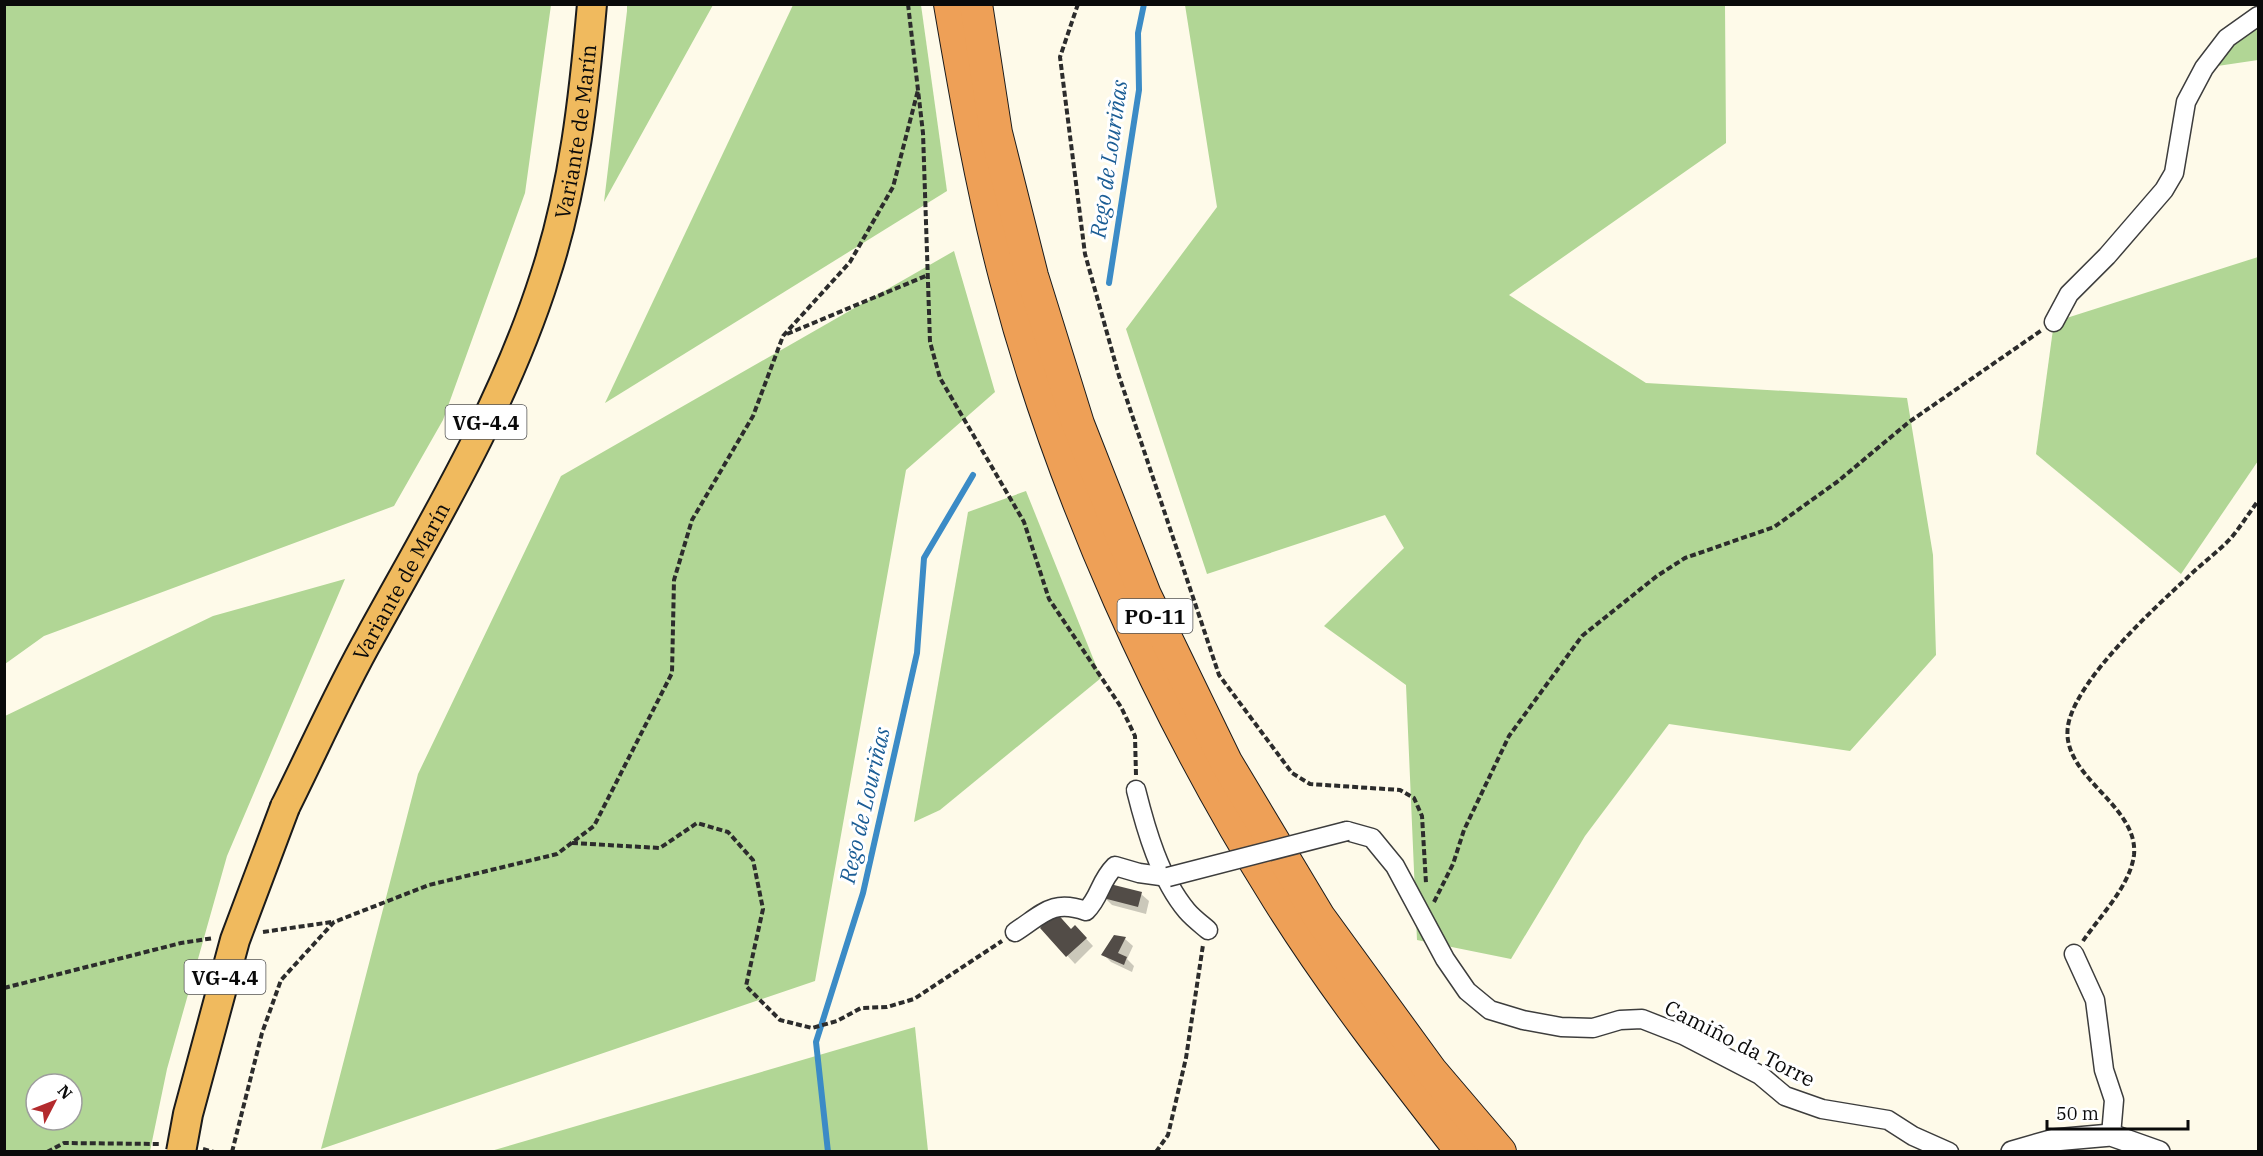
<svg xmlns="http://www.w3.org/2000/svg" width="2263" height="1156" viewBox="0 0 2263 1156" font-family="'IBM Plex Serif',serif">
  <rect width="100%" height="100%" fill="#fefae9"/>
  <g fill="#b1d695" fill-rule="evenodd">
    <polygon points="5,4 551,5 525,193 443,420 394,506 44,636 5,664"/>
    <polygon points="627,5 713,5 604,202 627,11"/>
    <polygon points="793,5 921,5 947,191 605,403"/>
    <polygon points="1185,5 1725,5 1726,143 1509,295 1646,383 1907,398 1933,555 1936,655 1850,751 1669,724 1585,836 1511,959 1417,940 1406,685 1324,626 1404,548 1385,515 1207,574 1126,329 1217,207"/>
    <polygon points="2258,12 2258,60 2204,68"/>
    <polygon points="954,251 995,392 906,470 815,981 321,1149 418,774 561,476"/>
    <polygon points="2258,257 2258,461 2181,574 2036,454 2054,322"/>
    <polygon points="1026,491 1101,678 940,810 914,822 968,512"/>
    <path d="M345,579L227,856L167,1069L150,1151H5V716L213,616ZM36,1084H72V1120H36Z"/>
    <polygon points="915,1027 928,1151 491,1151"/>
  </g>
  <g fill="#0003">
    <polygon points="1141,894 1149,901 1146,914 1112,905 1105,898"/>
    <polygon points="1075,927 1093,946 1075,964 1042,928 1072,931"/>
    <polygon points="1125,939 1133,946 1127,959 1134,966 1132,972 1111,962 1103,954"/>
  </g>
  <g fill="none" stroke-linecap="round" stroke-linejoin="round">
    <g stroke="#3b8bc6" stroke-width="6">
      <polyline points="1109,283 1139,90 1138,33 1144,4"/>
      <polyline points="828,1152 816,1042 863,893 917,653 924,558 973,475"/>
    </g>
  </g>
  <g fill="#524c47">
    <polygon points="1110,884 1142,892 1138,907 1103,898"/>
    <polygon points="1054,910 1071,929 1075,925 1087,938 1066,957 1040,928"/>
    <polygon points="1114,935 1126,937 1118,953 1127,957 1124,965 1101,955"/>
  </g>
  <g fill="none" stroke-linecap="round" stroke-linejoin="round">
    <defs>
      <g id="minor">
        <polyline points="2054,322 2069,294 2107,256 2164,190 2174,173 2186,102 2204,68 2227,38 2258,16"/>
        <path d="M1136,790C1146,830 1160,879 1187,911C1193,918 1201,924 1208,930"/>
        <polyline points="1347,831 1372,838 1395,866 1445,959 1467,991 1490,1010 1523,1020 1561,1027 1593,1028 1620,1020 1642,1019 1683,1035 1760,1075 1785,1096 1822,1109 1888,1120 1913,1136 1949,1152"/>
        <path d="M1015,932C1043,914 1052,899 1086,911C1101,896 1099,882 1115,866L1139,873L1168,877"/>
        <polyline points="2074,954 2095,1000 2104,1070 2114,1100 2111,1135"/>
      </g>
      <polyline id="tertiary" points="2012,1152 2054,1140 2111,1135 2159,1152"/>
      <g id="trunk">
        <path id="s1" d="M285,807C313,751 339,692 370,637C435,519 504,405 545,276C574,188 584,96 592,4"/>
      </g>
      <g id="motorway">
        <path d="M950,4C966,97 982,189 1006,280C1062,493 1161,712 1278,899C1333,987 1398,1070 1462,1152"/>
        <polyline points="976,4 996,133 1032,276 1078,424 1145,595 1226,762 1319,917 1431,1071 1500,1152"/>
      </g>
    </defs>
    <use href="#minor" stroke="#3d3d3d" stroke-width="21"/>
    <use href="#tertiary" stroke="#3d3d3d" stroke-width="24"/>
    <use href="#trunk" stroke="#1b1b1b" stroke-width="32"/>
    <use href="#motorway" stroke="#1b1b1b" stroke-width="34"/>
    <g stroke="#2c2c2c" stroke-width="4" stroke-dasharray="6 3" stroke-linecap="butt">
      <polyline points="908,4 923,133 930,342 940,378 1024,522 1049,599 1121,707 1135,736 1136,775"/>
      <polyline points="1078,4 1060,57 1085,254 1119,376 1219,675 1292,773 1310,784 1400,790 1414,798 1422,816 1426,883"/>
      <polyline points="787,334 928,275"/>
      <polyline points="572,843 660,848 697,823 728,832 753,860 763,909 746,986 780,1020 812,1028 837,1021 861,1008 887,1007 914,999 1002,941"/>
      <polyline points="1434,902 1453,864 1464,830 1509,736 1582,636 1657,576 1685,558 1774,527 1837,482 1909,422 2042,330"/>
      <polyline points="263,932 332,922"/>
      <path d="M2083,941C2100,916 2130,886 2134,855C2139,803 2055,775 2069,721C2081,676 2152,610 2187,578C2201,564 2218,552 2231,538C2241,526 2249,513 2258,501"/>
      <polyline points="4,988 181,943 214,938"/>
      <polyline points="203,1149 214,1152"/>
      <polyline points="47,1152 64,1143 160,1144"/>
      <polyline points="232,1152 262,1033 281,980 334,922 429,885 557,854 594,826 672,673 674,580 692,520 753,416 783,336 850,262 893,187 918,90"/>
      <polyline points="1156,1152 1168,1135 1186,1058 1203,945"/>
    </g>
    <use href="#minor" stroke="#fff" stroke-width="18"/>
    <use href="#tertiary" stroke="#fff" stroke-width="21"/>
    <use href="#trunk" stroke="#f0ba5e" stroke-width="28"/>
    <use href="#motorway" stroke="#eea057" stroke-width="32"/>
    <defs>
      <polyline id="minor-bridge" points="1168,877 1347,831"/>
      <polyline id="trunk-bridge" points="181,1152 188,1114 235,940 285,807"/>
    </defs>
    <use href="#minor-bridge" stroke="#3d3d3d" stroke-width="21" stroke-linecap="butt"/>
    <use href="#trunk-bridge" stroke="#1b1b1b" stroke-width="32" stroke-linecap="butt"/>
    <use href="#minor-bridge" stroke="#fff" stroke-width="18"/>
    <use href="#trunk-bridge" stroke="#f0ba5e" stroke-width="28"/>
  </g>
  <g text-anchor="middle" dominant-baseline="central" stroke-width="6" stroke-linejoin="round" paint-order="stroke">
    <g fill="#fff" stroke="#545454" stroke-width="1.5">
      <rect x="445.5" y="405" width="81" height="34" rx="4.5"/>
      <rect x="1117.5" y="599" width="75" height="34" rx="4.5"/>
      <rect x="184.5" y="960" width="81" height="34" rx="4.5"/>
    </g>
    <g font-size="20" font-weight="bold" fill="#0a0a0a">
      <text x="486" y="422">VG-4.4</text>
      <text x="1155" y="616">PO-11</text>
      <text x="225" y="977">VG-4.4</text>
    </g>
    <g font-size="21" fill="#0a0a0a" stroke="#fff">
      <text stroke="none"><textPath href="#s1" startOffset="740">Variante de Marín</textPath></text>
      <text stroke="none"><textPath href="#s1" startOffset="254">Variante de Marín</textPath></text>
      <text transform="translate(1740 1043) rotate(27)">Camiño da Torre</text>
    </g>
    <g font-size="22" font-style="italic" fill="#1b5d95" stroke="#fff">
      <text transform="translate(1108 159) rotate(-82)">Rego de Louriñas</text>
      <text transform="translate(864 805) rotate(-77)">Rego de Louriñas</text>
    </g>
  </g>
  <rect width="2263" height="1156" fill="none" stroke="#0a0a0a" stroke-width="12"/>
  <g transform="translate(54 1102) rotate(48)"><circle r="28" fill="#ffffff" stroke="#9d9d9d" stroke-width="1.5"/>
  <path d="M0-4.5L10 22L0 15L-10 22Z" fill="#b32a2d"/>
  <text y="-9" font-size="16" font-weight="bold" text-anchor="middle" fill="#0a0a0a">N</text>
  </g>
  <path d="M2047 1120v9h141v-9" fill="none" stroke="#0a0a0a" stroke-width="3"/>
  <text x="2056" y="1120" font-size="18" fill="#0a0a0a" stroke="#ffffff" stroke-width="4.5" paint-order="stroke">50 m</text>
</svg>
